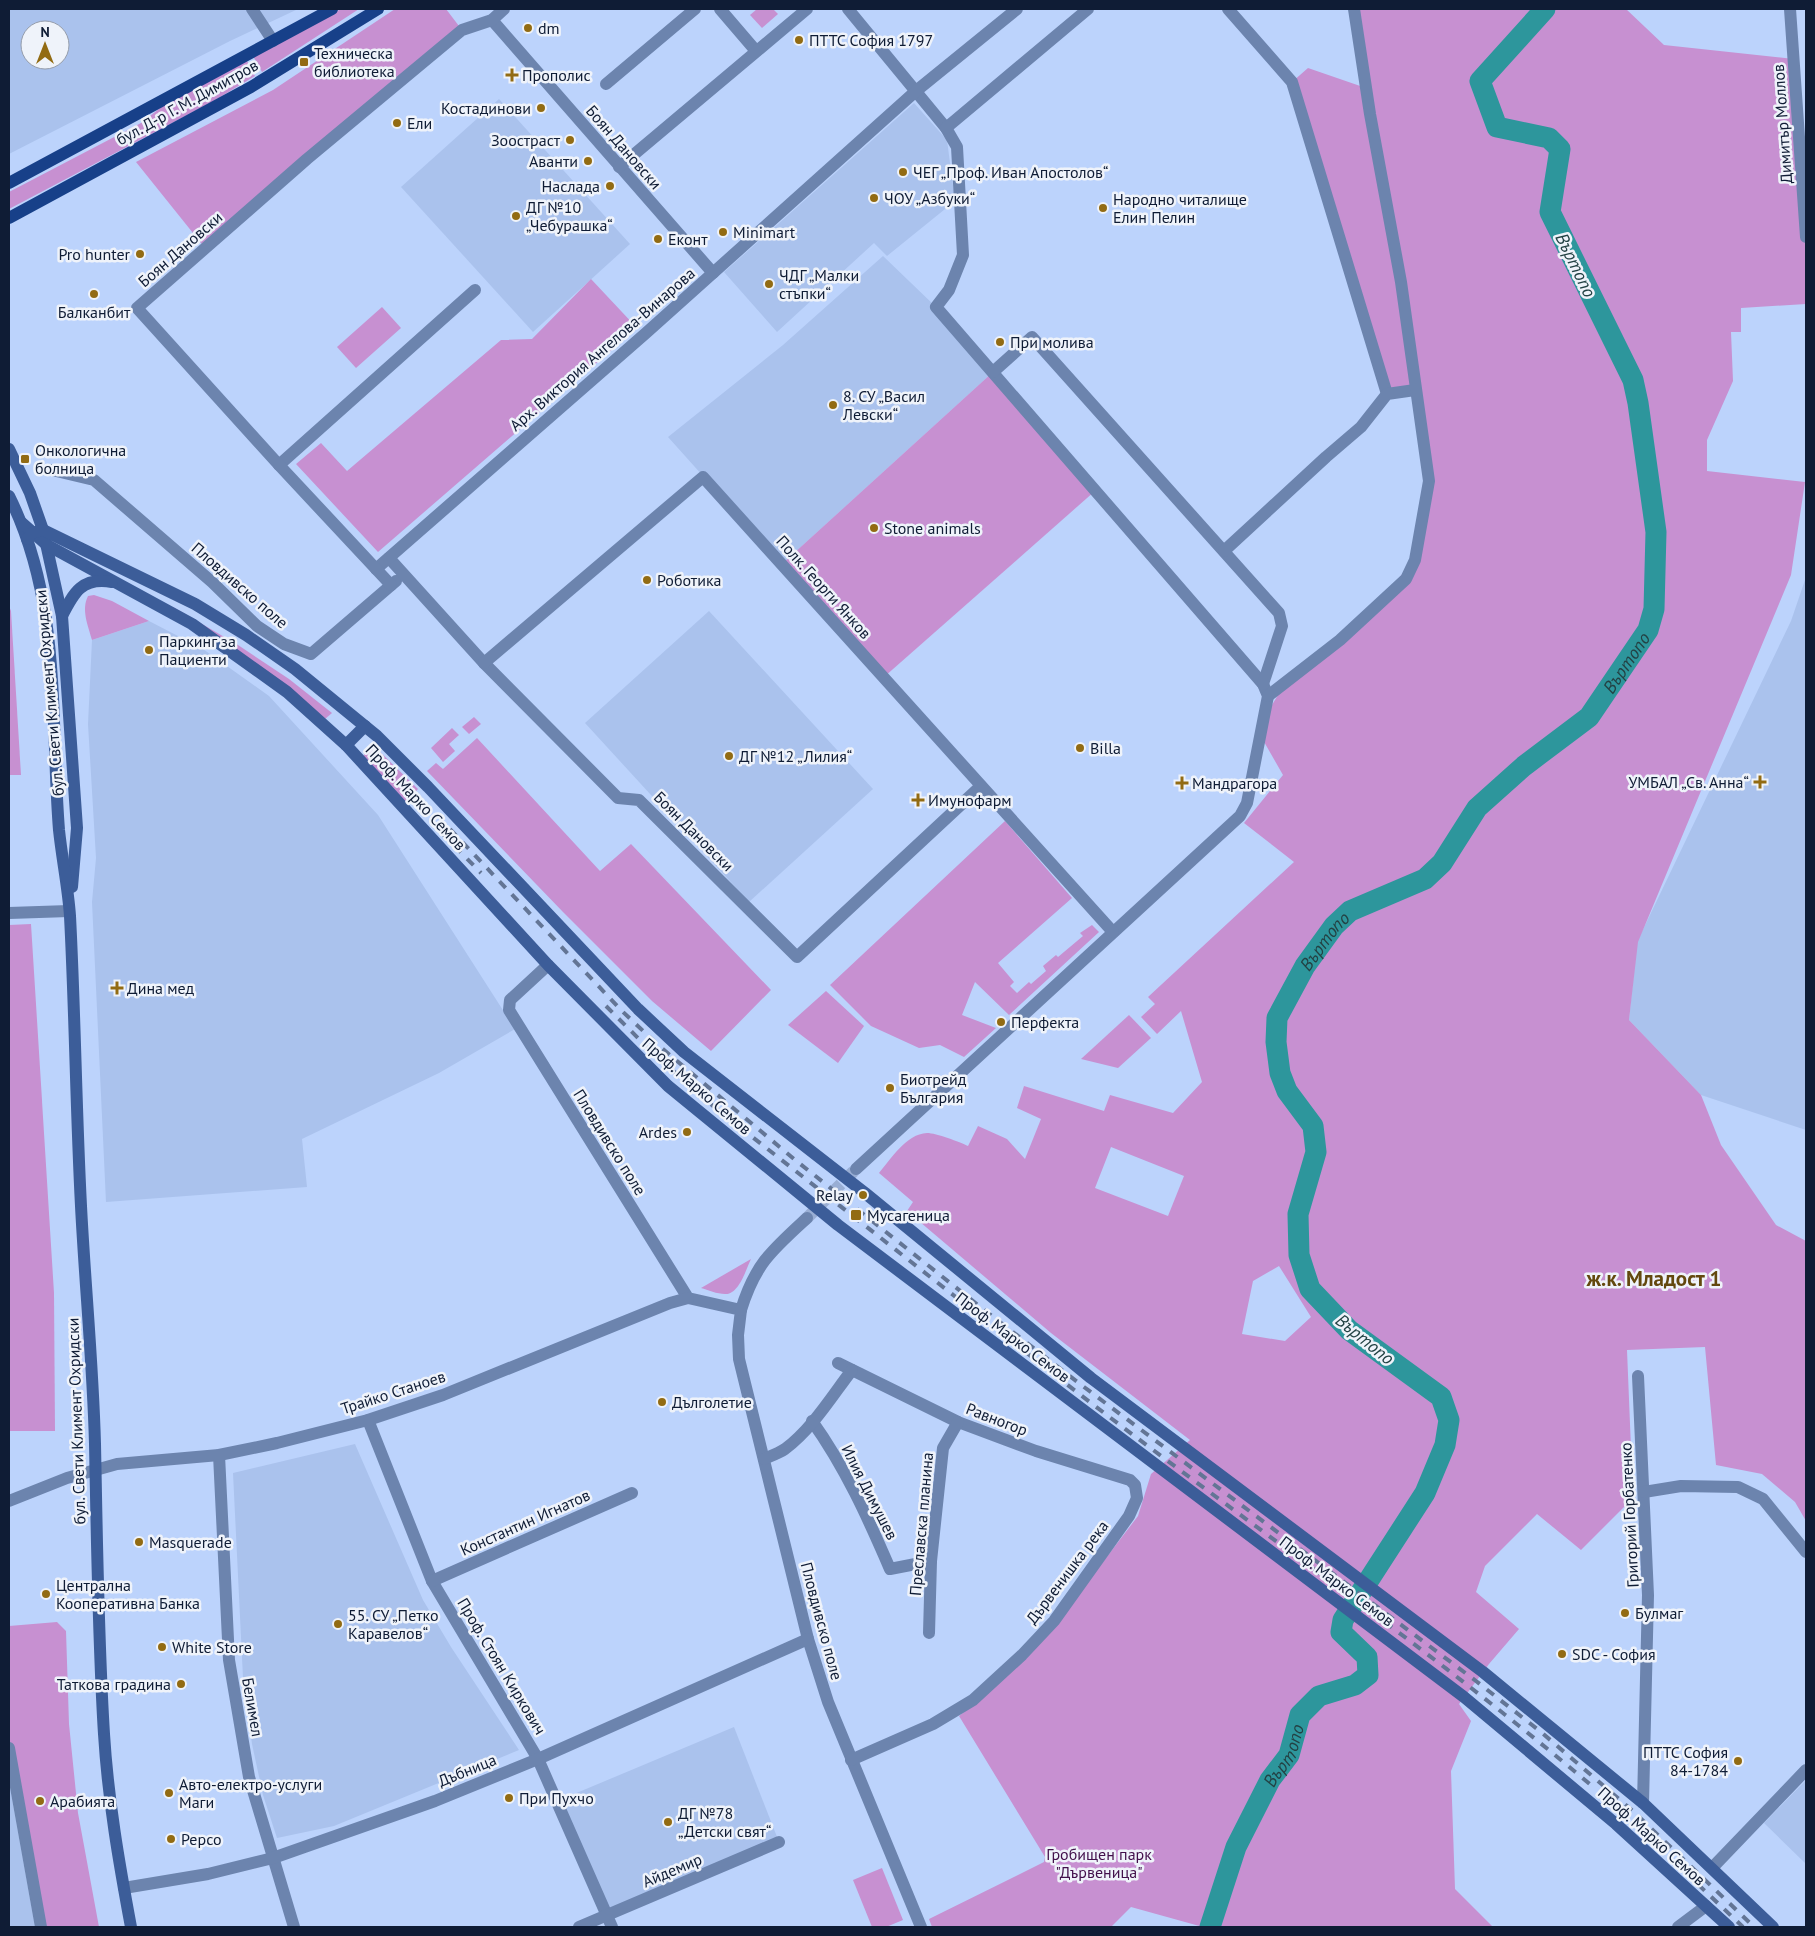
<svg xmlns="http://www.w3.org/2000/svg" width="1815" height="1936" viewBox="0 0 1815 1936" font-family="'PT Sans',sans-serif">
  <rect width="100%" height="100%" fill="#bcd3fc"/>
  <g fill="#aac2ed" fill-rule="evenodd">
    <path d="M9,9H298L230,41L9,154ZM30,30H60V60H30Z"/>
    <polygon points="499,99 630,244 533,332 401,187"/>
    <polygon points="914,103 947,140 955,201 887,256 874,243 777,332 724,272"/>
    <polygon points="883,256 936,307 993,372 782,564 668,437 783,345"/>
    <polygon points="1806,577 1806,1130 1701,1095 1629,1020 1637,942 1791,621"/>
    <polygon points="709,611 873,789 749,902 585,723"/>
    <polygon points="149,621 203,649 269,696 378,815 515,1029 439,1073 302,1139 307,1187 106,1202 92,902 96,858 88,724 92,640"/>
    <polygon points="355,1444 423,1600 451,1647 519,1750 334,1826 277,1838 263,1795 252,1744 243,1678 233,1473"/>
    <polygon points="734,1727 779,1842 607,1916 555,1802"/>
    <polygon points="1806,1780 1806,1864 1764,1823"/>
    <polygon points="9,1782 35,1927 9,1927"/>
  </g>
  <g fill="#c790d1" fill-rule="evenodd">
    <polygon points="341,9 359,9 262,72 253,56"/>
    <polygon points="395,9 446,9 462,30 205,248 136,162 273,90"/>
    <polygon points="757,9 773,9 778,14 762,28 750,15"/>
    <path d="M1354,9H1626L1664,45L1794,59L1806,237V304L1741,308V332H1731L1733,381L1707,440V471L1805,482L1791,575L1638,942L1629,1020L1701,1095L1721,1145L1776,1225L1806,1241V1521L1795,1502L1762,1474L1716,1465L1705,1347L1627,1350L1633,1498L1581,1550L1537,1514L1485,1566L1476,1592L1519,1629L1489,1664L1459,1704L1471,1721L1451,1771L1455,1889L1493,1927H1203L1131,1907L1111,1927H932L929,1919L1044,1862L1045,1857L959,1716L985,1695L1057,1622L1138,1516L1151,1474L1190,1440L1051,1333L907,1211L913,1202L879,1173C891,1159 906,1134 927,1133C936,1133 960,1142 968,1146L978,1126L1007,1139L1025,1159L1041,1119L1017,1108L1024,1086L1104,1111L1110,1095L1173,1113L1202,1082L1181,1011L1157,1034L1141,1017L1155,1004L1148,997L1294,862L1244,823L1283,775L1263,740L1266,715L1278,695L1343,640L1415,560L1429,481L1415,391L1387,394L1292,82L1308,68L1366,88ZM1111,1147L1184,1176L1168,1216L1095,1188ZM1279,1266L1311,1317L1285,1341L1242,1334L1253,1281Z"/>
    <polygon points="246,59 255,76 212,102 9,209 9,192 141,123 164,105"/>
    <polygon points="591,279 637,328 378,552 296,464 321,443 347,471 501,340 532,339"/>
    <polygon points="382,307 401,328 356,368 337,347"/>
    <polygon points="993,372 1095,491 884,677 782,564"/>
    <path d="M94,595L112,601L149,621L92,640C88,625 81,610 88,596Z"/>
    <polygon points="9,606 11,611 21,775 9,775"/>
    <polygon points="173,607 238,645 289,679 332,713 325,719 173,609"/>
    <polygon points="474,717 481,724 469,734 462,727"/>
    <polygon points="452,728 459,735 449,744 455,751 443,762 431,748"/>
    <polygon points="477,738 600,871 631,844 771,990 711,1051 652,1001 563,912 427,771 436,763 443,769"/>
    <polygon points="373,745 418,789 406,802 363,756"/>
    <polygon points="1005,821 1072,898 998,963 1014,982 1010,986 1017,993 1029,982 1031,984 1046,971 1043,966 1056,955 1058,957 1083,936 1080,933 1092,925 1099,932 1009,1015 975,982 962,1015 996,1028 964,1057 940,1045 919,1048 871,1026 830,985"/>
    <polygon points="31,924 54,1293 55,1431 9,1431 9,925"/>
    <polygon points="826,991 864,1026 838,1063 788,1025"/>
    <polygon points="1129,1015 1151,1038 1118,1068 1081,1059"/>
    <path d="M751,1259C746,1269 739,1295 725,1294C717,1294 708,1290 701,1288Z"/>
    <polygon points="57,1622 66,1631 69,1724 78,1813 99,1927 41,1927 9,1748 9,1626"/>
    <polygon points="882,1868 903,1920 886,1927 872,1927 853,1880"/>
  </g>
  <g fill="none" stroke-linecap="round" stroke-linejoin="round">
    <path stroke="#2d969c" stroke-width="21" id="s1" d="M1210,1927L1236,1847L1270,1780L1289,1755L1300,1715L1319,1696L1355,1685L1368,1675L1367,1657L1341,1632L1343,1620L1425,1493L1445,1445L1449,1420L1441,1397L1349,1330L1310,1289L1299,1255L1298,1214L1316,1152L1313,1126L1287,1091L1280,1073L1276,1042L1277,1018L1305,966L1334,926L1350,911L1425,879L1442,863L1477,808L1524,766L1589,717L1648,630L1654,609L1656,532L1638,403L1633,380L1550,212L1560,149L1549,138L1497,127L1480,81L1545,9"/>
    <polyline stroke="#99aed4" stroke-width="12" stroke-dasharray="12 6" stroke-linecap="butt" points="807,1218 854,1171"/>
    <g stroke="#6c84ae" stroke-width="12">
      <polyline points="252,9 273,41"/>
      <polyline points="720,9 756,51"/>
      <polyline points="848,9 946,128 957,147 963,255 949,290 936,307 1263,684 1268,696 1247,803 1240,816 856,1169"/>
      <polyline points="1228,9 1292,82 1387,394"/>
      <polyline points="1790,9 1806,237"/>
      <polyline points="492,20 713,273"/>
      <polyline points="606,84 695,9"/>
      <polyline points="946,128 1088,9"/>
      <polyline points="619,167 807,9"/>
      <polyline points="993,372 1032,337 1279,613 1282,626 1263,684"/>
      <polyline points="279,465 475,290"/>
      <polyline points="52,470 94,480 212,582 257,626 284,644 311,654 396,581"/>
      <polyline points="1224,551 1326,457 1361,427 1387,394 1415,390"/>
      <polyline points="389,558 484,663 618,798 639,800 797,957 981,786"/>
      <polyline points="376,569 646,333 916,91 1017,9"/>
      <polyline points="391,585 279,465 137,308 307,159 462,30 492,20 504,9"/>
      <polyline points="484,663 703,477 1113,932"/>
      <polyline points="1268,696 1340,640 1406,579 1415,560 1429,481 1401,282 1370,114 1354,9"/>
      <polyline points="9,913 69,911"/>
      <polyline points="548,965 510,1000 509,1010 688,1298 741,1310 738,1335 739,1359 808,1639 828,1702 921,1927"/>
      <path d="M741,1310C755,1264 772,1250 807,1218"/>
      <polyline points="838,1363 958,1422 1036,1451 1130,1480 1135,1485 1137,1498 1129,1516 1054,1621 1022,1655 973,1700 933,1724 851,1760"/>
      <polyline points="1638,1376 1648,1595 1643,1803"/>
      <polyline points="368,1420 432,1581 538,1759 612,1927"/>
      <path d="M812,1421C845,1467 868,1518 890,1569L931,1561"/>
      <polyline points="219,1455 229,1660 249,1777 294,1927"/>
      <path d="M764,1459C771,1456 779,1453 785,1449C812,1429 832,1396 852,1370"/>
      <polyline points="1644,1492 1681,1486 1738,1487 1763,1499 1806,1552"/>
      <polyline points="9,1501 67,1478 117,1464 219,1455 277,1443 368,1420 443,1395 670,1303 688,1298"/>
      <polyline points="432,1581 632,1493"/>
      <polyline points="929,1633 931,1561 943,1448 958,1422"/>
      <polyline points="9,1748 41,1927"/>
      <polyline points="1712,1868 1806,1770"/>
      <polyline points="124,1888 208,1874 273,1858 435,1801 538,1759 808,1639"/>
      <polyline points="579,1927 779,1842"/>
    </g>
    <polyline stroke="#6c84ae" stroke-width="12" points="1678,1927 1706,1906"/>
    <g stroke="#3c5d99" stroke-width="12">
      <polyline points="9,449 30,493 43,530 62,616 77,828 72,887"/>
      <path d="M9,496C62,602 50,716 59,830C62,859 68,887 70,916C75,1013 76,1109 81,1206C85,1285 93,1365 95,1444C97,1541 98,1637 104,1734C108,1799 119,1863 131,1927"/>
      <polyline points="22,523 47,545 192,624 287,692 346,745 548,965 668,1086 838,1225 1464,1697 1616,1824 1729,1927"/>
      <polyline points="27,539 32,533 43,530 195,604 246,635 295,669 377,736 428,787 638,1009 684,1052 865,1193 1091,1378 1483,1672 1643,1803 1773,1927"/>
      <path d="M62,616C74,592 82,577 112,582"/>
      <polyline points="346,745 365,726"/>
    </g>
    <g stroke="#174089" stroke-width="12">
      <polyline points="9,183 332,9"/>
      <polyline points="9,218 251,87 378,9"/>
    </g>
    <g stroke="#637595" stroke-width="4" stroke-dasharray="9 9" stroke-linecap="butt">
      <polyline points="450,829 622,1011 658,1045 794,1159 978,1305 1084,1387 1476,1681 1541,1732 1634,1812 1751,1924"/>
      <polyline points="442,833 481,873"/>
      <polyline points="606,1006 653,1053 713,1106 957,1298"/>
      <path d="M997,1329C1191,1486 1401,1624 1592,1786"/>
      <polyline points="1685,1872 1743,1927"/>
    </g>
  </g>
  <g fill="#926b13" stroke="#eff3fa" stroke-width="2">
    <circle cx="528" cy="28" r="5"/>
    <circle cx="799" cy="40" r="5"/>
    <rect x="299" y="57" width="10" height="10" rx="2.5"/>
    <path d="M509.5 67.5h5v5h5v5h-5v5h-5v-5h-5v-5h5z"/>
    <circle cx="541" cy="108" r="5"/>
    <circle cx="397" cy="123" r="5"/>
    <circle cx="570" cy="140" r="5"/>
    <circle cx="588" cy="161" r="5"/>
    <circle cx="903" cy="172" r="5"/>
    <circle cx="610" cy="186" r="5"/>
    <circle cx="874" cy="198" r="5"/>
    <circle cx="1103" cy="208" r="5"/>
    <circle cx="516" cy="216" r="5"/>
    <circle cx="723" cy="232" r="5"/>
    <circle cx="658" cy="239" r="5"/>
    <circle cx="140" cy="254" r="5"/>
    <circle cx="769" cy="284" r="5"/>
    <circle cx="94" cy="294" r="5"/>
    <circle cx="1000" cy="342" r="5"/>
    <circle cx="833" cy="405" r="5"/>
    <rect x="20" y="454" width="10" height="10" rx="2.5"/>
    <circle cx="874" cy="528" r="5"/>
    <circle cx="647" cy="580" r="5"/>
    <circle cx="149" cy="650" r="5"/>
    <circle cx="1080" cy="748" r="5"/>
    <circle cx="729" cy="756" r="5"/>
    <path d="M1757.5 774.5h5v5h5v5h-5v5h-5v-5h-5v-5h5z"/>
    <path d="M1179.5 775.5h5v5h5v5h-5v5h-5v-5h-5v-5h5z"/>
    <path d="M915.5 792.5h5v5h5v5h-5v5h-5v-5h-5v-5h5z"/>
    <path d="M114.5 980.5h5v5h5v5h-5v5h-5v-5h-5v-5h5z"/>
    <circle cx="1001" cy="1022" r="5"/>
    <circle cx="890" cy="1088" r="5"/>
    <circle cx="687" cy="1132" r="5"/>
    <circle cx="863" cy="1195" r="5"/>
    <rect x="850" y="1209" width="12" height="12" rx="2.5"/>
    <circle cx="662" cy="1402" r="5"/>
    <circle cx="139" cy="1542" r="5"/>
    <circle cx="46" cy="1594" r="5"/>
    <circle cx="1625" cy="1613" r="5"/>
    <circle cx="338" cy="1624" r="5"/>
    <circle cx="162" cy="1647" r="5"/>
    <circle cx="1562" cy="1654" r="5"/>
    <circle cx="181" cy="1684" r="5"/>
    <circle cx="1738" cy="1761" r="5"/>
    <circle cx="169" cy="1793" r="5"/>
    <circle cx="509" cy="1798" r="5"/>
    <circle cx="40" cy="1801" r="5"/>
    <circle cx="668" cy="1822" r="5"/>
    <circle cx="171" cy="1839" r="5"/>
  </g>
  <g text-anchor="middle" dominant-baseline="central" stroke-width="5" stroke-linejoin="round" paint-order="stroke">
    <g font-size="16" fill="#0f1c35" stroke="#eff3fa" text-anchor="start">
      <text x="538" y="28">dm</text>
      <text x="809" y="40">ПТТС София 1797</text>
      <text x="314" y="53">Техническа<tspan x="314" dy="18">библиотека</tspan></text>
      <text x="522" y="75">Прополис</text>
      <text x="531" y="108" text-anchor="end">Костадинови</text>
      <text x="407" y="123">Ели</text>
      <text x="560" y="140" text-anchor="end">Зоостраст</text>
      <text x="578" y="161" text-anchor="end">Аванти</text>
      <text x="913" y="172">ЧЕГ „Проф. Иван Апостолов“</text>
      <text x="600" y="186" text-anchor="end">Наслада</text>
      <text x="884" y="198">ЧОУ „Азбуки“</text>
      <text x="1113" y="199">Народно читалище<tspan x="1113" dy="18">Елин Пелин</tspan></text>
      <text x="526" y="207">ДГ №10<tspan x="526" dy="18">„Чебурашка“</tspan></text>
      <text x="733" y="232">Minimart</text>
      <text x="668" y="239">Еконт</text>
      <text x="130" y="254" text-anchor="end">Pro hunter</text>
      <text x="779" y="275">ЧДГ „Малки<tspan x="779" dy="18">стъпки“</tspan></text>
      <text x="94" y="312" text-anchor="middle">Балканбит</text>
      <text x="1010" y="342">При молива</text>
      <text x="843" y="396">8. СУ „Васил<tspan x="843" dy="18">Левски“</tspan></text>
      <text x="35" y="450">Онкологична<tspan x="35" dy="18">болница</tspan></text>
      <text x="884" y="528">Stone animals</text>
      <text x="657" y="580">Роботика</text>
      <text x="159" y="641">Паркинг за<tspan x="159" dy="18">Пациенти</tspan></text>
      <text x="1090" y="748">Billa</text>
      <text x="739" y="756">ДГ №12 „Лилия“</text>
      <text x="1749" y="782" text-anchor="end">УМБАЛ „Св. Анна“</text>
      <text x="1192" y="783">Мандрагора</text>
      <text x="928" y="800">Имунофарм</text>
      <text x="127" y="988">Дина мед</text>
      <text x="1011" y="1022">Перфекта</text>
      <text x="900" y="1079">Биотрейд<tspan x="900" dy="18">България</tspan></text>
      <text x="677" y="1132" text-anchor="end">Ardes</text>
      <text x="853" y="1195" text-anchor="end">Relay</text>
      <text x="867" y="1215">Мусагеница</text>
      <text x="672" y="1402">Дълголетие</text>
      <text x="149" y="1542">Masquerade</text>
      <text x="56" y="1585">Централна<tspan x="56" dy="18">Кооперативна Банка</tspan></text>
      <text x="1635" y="1613">Булмаг</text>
      <text x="348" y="1615">55. СУ „Петко<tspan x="348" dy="18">Каравелов“</tspan></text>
      <text x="172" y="1647">White Store</text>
      <text x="1572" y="1654">SDC - София</text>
      <text x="171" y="1684" text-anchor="end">Таткова градина</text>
      <text x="1728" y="1752" text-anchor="end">ПТТС София<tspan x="1728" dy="18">84-1784</tspan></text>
      <text x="179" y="1784">Авто-електро-услуги<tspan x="179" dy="18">Маги</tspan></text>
      <text x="519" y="1798">При Пухчо</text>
      <text x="50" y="1801">Арабията</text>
      <text x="678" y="1813">ДГ №78<tspan x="678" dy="18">„Детски свят“</tspan></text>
      <text x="181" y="1839">Pepco</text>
    </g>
    <g font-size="16" fill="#0f1c35" stroke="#eff3fa">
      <text transform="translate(187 102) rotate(-29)">бул. Д-р Г. М. Димитров</text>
      <text transform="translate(1782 124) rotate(-94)">Димитър Моллов</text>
      <text transform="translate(624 147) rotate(49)">Боян Дановски</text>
      <text transform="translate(180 249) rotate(-41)">Боян Дановски</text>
      <text transform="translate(602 349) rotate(-41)">Арх. Виктория Ангелова-Винарова</text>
      <text transform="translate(240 585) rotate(41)">Пловдивско поле</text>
      <text transform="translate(824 587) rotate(48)">Полк. Георги Янков</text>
      <text transform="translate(49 693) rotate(-95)">бул. Свети Климент Охридски</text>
      <text transform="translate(416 797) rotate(47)">Проф. Марко Семов</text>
      <text transform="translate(694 831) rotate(45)">Боян Дановски</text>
      <text transform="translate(697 1086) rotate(41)">Проф. Марко Семов</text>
      <text transform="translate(610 1142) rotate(58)">Пловдивско поле</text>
      <text transform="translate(1013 1337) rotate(37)">Проф. Марко Семов</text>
      <text transform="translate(393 1392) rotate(-18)">Трайко Станоев</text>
      <text transform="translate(997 1419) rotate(21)">Равногор</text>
      <text transform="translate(76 1421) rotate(-92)">бул. Свети Климент Охридски</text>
      <text transform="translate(870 1492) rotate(63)">Илия Димушев</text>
      <text transform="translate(1629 1515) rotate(-93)">Григорий Горбатенко</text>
      <text transform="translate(525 1522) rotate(-24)">Константин Игнатов</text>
      <text transform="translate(921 1524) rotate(-85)">Преславска планина</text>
      <text transform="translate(1067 1572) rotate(-53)">Дървенишка река</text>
      <text transform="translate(1337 1581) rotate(37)">Проф. Марко Семов</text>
      <text transform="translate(822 1621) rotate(75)">Пловдивско поле</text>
      <text transform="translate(502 1666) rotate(59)">Проф. Стоян Киркович</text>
      <text transform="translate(253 1707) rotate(80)">Белимел</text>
      <text transform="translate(467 1770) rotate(-22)">Дъбница</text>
      <text transform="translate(1652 1836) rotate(42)">Проф. Марко Семов</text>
      <text transform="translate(672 1870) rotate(-23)">Айдемир</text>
    </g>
    <g font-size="16" fill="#42104b" stroke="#eff3fa">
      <text x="1099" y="1854">Гробищен парк<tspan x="1099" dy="18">"Дървеница"</tspan></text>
    </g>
    <g font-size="18" font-style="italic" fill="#234244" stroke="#eff3fa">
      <text transform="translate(1576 265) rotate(64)">Въртопо</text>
      <text stroke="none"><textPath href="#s1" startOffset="1599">Въртопо</textPath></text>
      <text stroke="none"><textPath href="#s1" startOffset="1179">Въртопо</textPath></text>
      <text transform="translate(1365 1339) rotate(39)">Въртопо</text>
      <text stroke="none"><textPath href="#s1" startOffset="188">Въртопо</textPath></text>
    </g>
    <g font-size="21" font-weight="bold" fill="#63480e" stroke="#eff3fa">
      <text x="1654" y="1278">ж.к. Младост 1</text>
    </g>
  </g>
  <rect width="1815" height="1936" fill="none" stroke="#0f1c35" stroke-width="20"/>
  <g transform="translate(45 45)"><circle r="24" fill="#eff3fa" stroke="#959dab"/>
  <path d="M0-4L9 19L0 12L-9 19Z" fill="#926b13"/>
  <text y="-8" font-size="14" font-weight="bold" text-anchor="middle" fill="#0f1c35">N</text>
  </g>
</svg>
